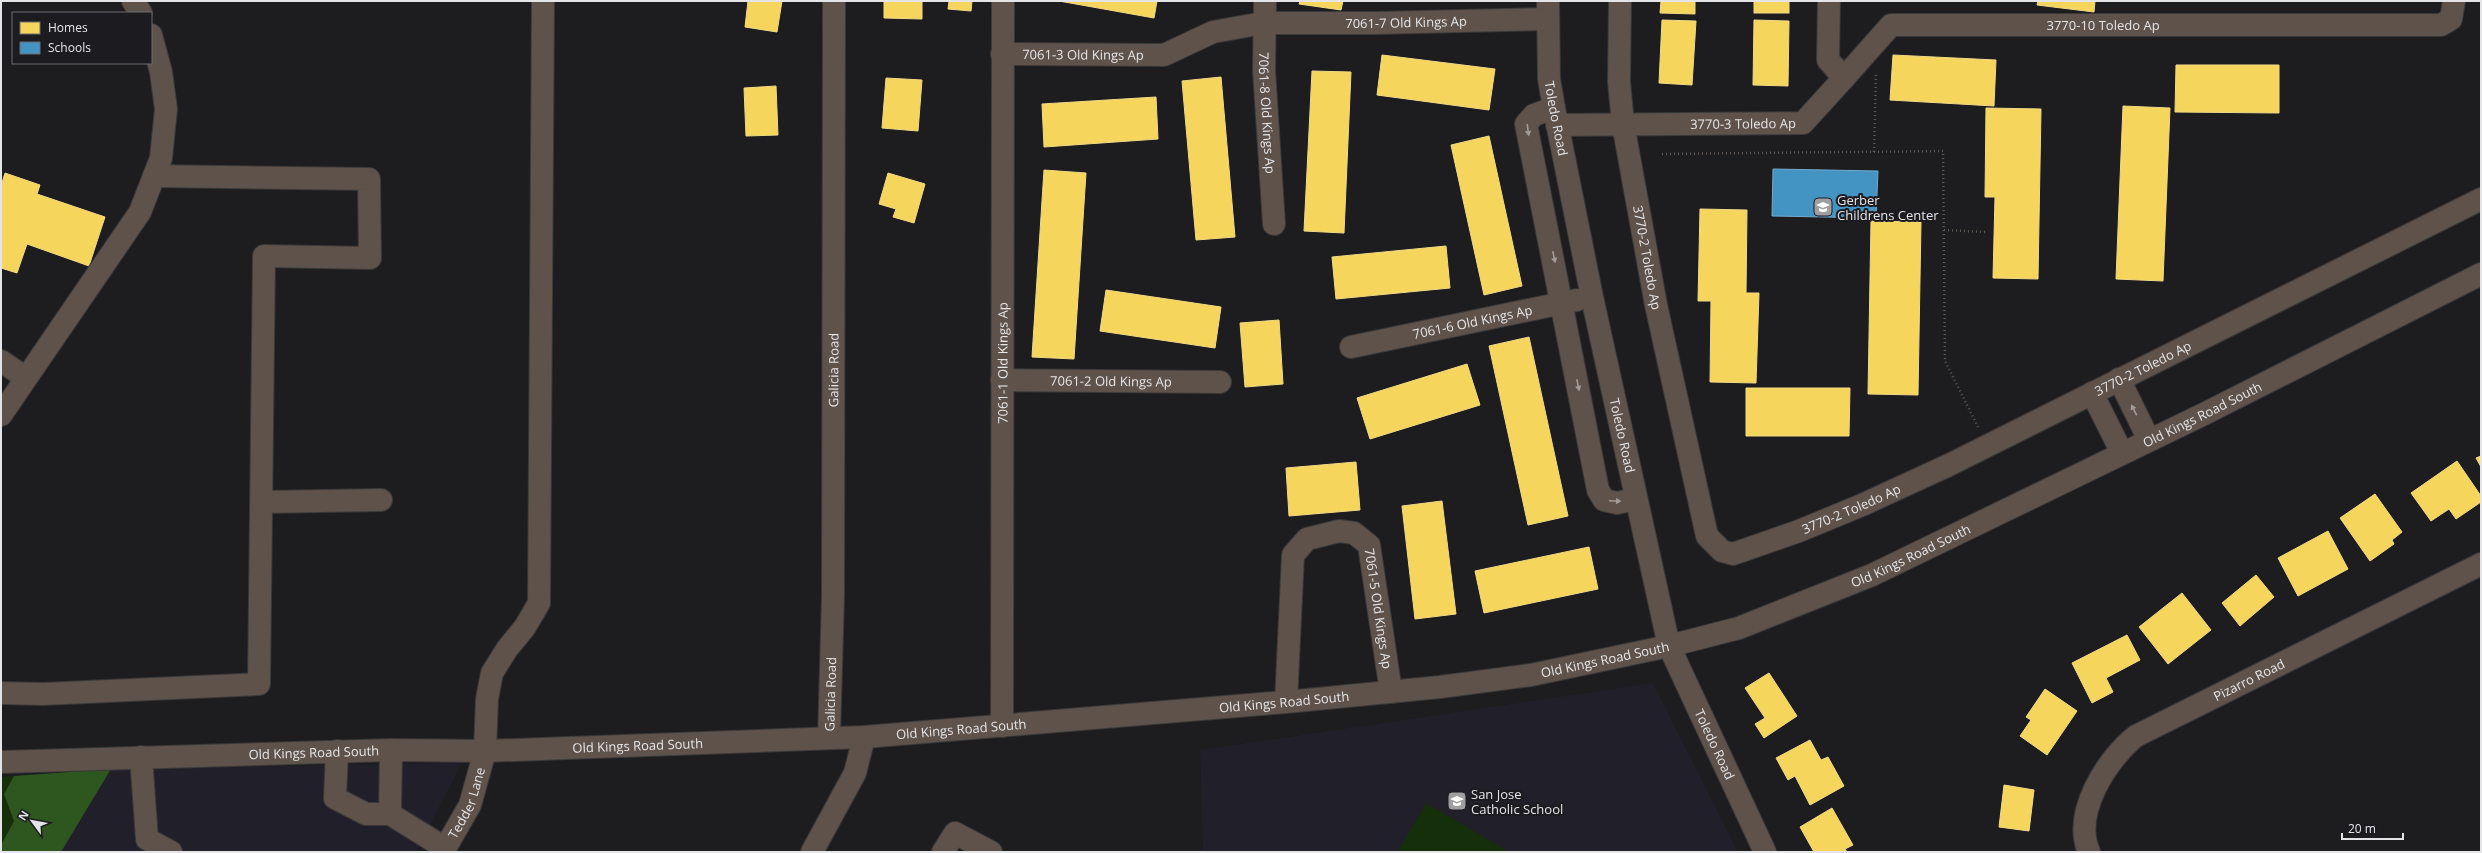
<svg xmlns="http://www.w3.org/2000/svg" width="2482" height="853" viewBox="0 0 2482 853" font-family="'Open Sans',sans-serif">
  <rect width="100%" height="100%" fill="#1d1c1f"/>
  <g fill="#211f29">
    <polygon points="1653,683 1738,852 1203,852 1200,750"/>
    <polygon points="462,763 416,852 61,852 111,769"/>
  </g>
  <g fill="#162f0b">
    <polygon points="14,776 4,794 14,821 1,845 1,777"/>
    <polygon points="1426,803 1509,852 1398,852"/>
  </g>
  <polygon fill="#2e571f" points="111,769 61,852 2,852 1,845 14,821 4,794 14,776"/>
  <g fill="#f6d55c" stroke="#f1da86">
    <polygon points="748,1 782,1 777,32 745,27"/>
    <polygon points="884,1 922,1 922,19 884,18"/>
    <polygon points="949,1 972,1 971,11 948,9"/>
    <polygon points="1059,1 1157,1 1154,18"/>
    <polygon points="1300,1 1343,1 1341,10 1299,4"/>
    <polygon points="1661,1 1695,1 1695,14 1660,13"/>
    <rect x="1754" y="1" width="35" height="12"/>
    <polygon points="2038,1 2095,1 2094,12 2037,5"/>
    <polygon points="1662,20 1696,21 1692,85 1659,83"/>
    <polygon points="1754,20 1789,21 1788,86 1753,85"/>
    <polygon points="1382,55 1495,69 1489,110 1377,95"/>
    <polygon points="1893,55 1996,60 1994,106 1890,100"/>
    <polygon points="2176,65 2279,65 2279,113 2175,112"/>
    <polygon points="1312,71 1351,72 1344,233 1304,231"/>
    <polygon points="1221,77 1235,237 1196,240 1182,81"/>
    <polygon points="886,78 922,80 918,131 882,128"/>
    <polygon points="776,86 778,135 746,136 744,88"/>
    <polygon points="1156,97 1158,139 1044,147 1042,104"/>
    <polygon points="2123,106 2170,108 2163,281 2116,279"/>
    <polygon points="1986,108 2041,109 2038,279 1993,278 1995,197 1985,197"/>
    <polygon points="1489,136 1522,286 1484,295 1451,145"/>
    <polygon points="1044,170 1086,173 1074,359 1032,357"/>
    <polygon points="5,173 40,185 37,194 105,217 89,266 27,244 17,273 1,268 1,186"/>
    <polygon points="888,173 925,184 914,223 893,217 896,209 879,204"/>
    <polygon points="1700,209 1747,210 1746,293 1759,293 1756,383 1710,382 1711,301 1698,301"/>
    <polygon points="1871,221 1921,222 1918,395 1868,394"/>
    <polygon points="1446,246 1450,288 1336,299 1332,257"/>
    <polygon points="1106,290 1221,307 1215,348 1100,331"/>
    <polygon points="1279,320 1283,384 1245,387 1240,323"/>
    <polygon points="1529,337 1568,516 1528,525 1489,346"/>
    <polygon points="1467,364 1480,405 1370,439 1357,398"/>
    <polygon points="1746,388 1850,388 1849,436 1746,436"/>
    <polygon points="2481,456 2481,467 2476,458"/>
    <polygon points="2457,461 2481,496 2481,502 2456,519 2449,509 2431,521 2411,493"/>
    <polygon points="1356,462 1360,510 1289,516 1286,468"/>
    <polygon points="2375,494 2402,532 2392,540 2394,544 2370,561 2340,518"/>
    <polygon points="1442,501 1456,614 1415,619 1402,506"/>
    <polygon points="2328,531 2348,569 2298,596 2278,558"/>
    <polygon points="1589,547 1598,589 1484,613 1475,571"/>
    <polygon points="2256,575 2274,597 2240,626 2222,603"/>
    <polygon points="2182,593 2211,630 2168,664 2139,627"/>
    <polygon points="2127,635 2140,660 2106,678 2113,692 2092,703 2072,663"/>
    <polygon points="1769,673 1797,716 1764,738 1755,724 1765,718 1745,688"/>
    <polygon points="2045,689 2077,711 2047,755 2020,736 2031,720 2026,717"/>
    <polygon points="1810,740 1821,760 1828,757 1844,786 1810,805 1795,776 1788,780 1776,758"/>
    <polygon points="2004,785 2034,790 2029,831 1999,827"/>
    <polygon points="1832,808 1853,845 1845,849 1847,852 1814,852 1800,827"/>
  </g>
  <polygon fill="#4393c3" stroke="#74acce" points="1773,169 1878,171 1876,218 1772,216"/>
  <g fill="none" stroke-linecap="round" stroke-linejoin="round">
    <defs>
      <g id="minor">
        <polyline points="133,1 141,13"/>
        <path id="s1" d="M1265,1L1264,70L1274,224"/>
        <path id="s2" d="M1548,1L1549,79L1554,108L1592,297L1669,646L1765,852"/>
        <path id="s3" d="M1620,1L1619,82L1623,124L1656,305L1707,536L1722,551L1733,554L1799,531L1862,505L1949,465L2481,199"/>
        <path id="s4" d="M1829,1L1828,60L1844,78L1891,25H2441L2451,19L2454,1"/>
        <path id="s5" d="M1002,54L1164,55L1213,32L1263,23H1376L1548,19"/>
        <polyline points="1554,108 1534,115 1526,124 1598,490 1604,500 1617,503 1636,499"/>
        <path id="s6" d="M1557,125L1803,123L1844,78"/>
        <path id="s7" d="M1351,347L1577,300"/>
        <polyline points="1,361 26,378"/>
        <polyline points="2119,379 2149,440"/>
        <path id="s8" d="M1002,380L1220,382"/>
        <polyline points="2092,393 2122,453"/>
        <polyline points="1,415 140,212 161,158 166,109 161,72 151,35"/>
        <polyline points="262,502 381,500"/>
        <polyline points="1,693 43,694 259,684 264,256 370,258 369,179 154,176"/>
        <path id="s9" d="M1286,702L1293,555L1307,539L1339,531L1354,533L1369,545L1391,692"/>
        <path id="s10" d="M1002,726L1003,1"/>
        <path id="s11" d="M829,738L833,596L834,1"/>
        <polyline points="337,751 335,798 366,814 390,814 445,848"/>
        <polyline points="141,757 147,839 171,852"/>
        <path id="s12" d="M1,762L391,750L485,751L864,737L1286,702L1440,687L1531,675L1669,646L1739,628L1872,575L2204,414L2481,274"/>
        <polyline points="390,814 391,750"/>
        <path id="s13" d="M443,852L470,805L485,751L487,699L492,673L507,649L525,627L539,603L543,1"/>
        <polyline points="812,852 855,773 864,737"/>
        <polyline points="943,852 955,833 991,852"/>
        <path id="s14" d="M2089,852C2072,813 2107,759 2136,736L2481,564"/>
      </g>
    </defs>
    <use href="#minor" stroke="#39393a" stroke-width="24"/>
    <g stroke="#5f5852" stroke-width="2.5" stroke-dasharray="1 3" stroke-linecap="butt">
      <polyline points="1874,152 1876,74"/>
      <polyline points="1662,154 1943,151 1945,361 1978,427"/>
      <polyline points="1944,230 1986,232"/>
    </g>
    <use href="#minor" stroke="#5e524a" stroke-width="22"/>
  </g>
  <defs><path id="oneway-solid" d="M-6-.8H1V-3.2L6.5 0L1 3.2V.8H-6Z"/></defs>
  <g fill="#a29c99">
    <use href="#oneway-solid" transform="translate(1528 130) rotate(82)"/>
    <use href="#oneway-solid" transform="translate(1554 257) rotate(78)"/>
    <use href="#oneway-solid" transform="translate(1578 385) rotate(79)"/>
    <use href="#oneway-solid" transform="translate(2134 410) rotate(-117)"/>
    <use href="#oneway-solid" transform="translate(1615 501) rotate(3)"/>
  </g>
  <defs>
    <symbol id="school-square" viewBox="-11 -11 22 22"><rect x="-9" y="-9" width="18" height="18" rx="4" fill="#9f9fa2" stroke="#1c1b20"/><path d="M0-5L7-2L0 1L-7-2ZM-4 1L0 2.5L4 1V4Q0 6-4 4Z" fill="#fff"/></symbol>
  </defs>
  <g fill-rule="evenodd">
    <use href="#school-square" x="1812" y="196" width="22" height="22"/>
    <use href="#school-square" x="1446" y="790" width="22" height="22"/>
  </g>
  <g text-anchor="middle" dominant-baseline="central" stroke-width="4" stroke-linejoin="round" paint-order="stroke">
    <g font-size="13" fill="#e5e5e8" stroke="#1c1b20">
      <text stroke="none"><textPath href="#s5" startOffset="410">7061-7 Old Kings Ap</textPath></text>
      <text stroke="none"><textPath href="#s4" startOffset="366">3770-10 Toledo Ap</textPath></text>
      <text stroke="none"><textPath href="#s5" startOffset="81">7061-3 Old Kings Ap</textPath></text>
      <text stroke="none"><textPath href="#s1" startOffset="112">7061-8 Old Kings Ap</textPath></text>
      <text stroke="none"><textPath href="#s2" startOffset="118">Toledo Road</textPath></text>
      <text stroke="none"><textPath href="#s6" startOffset="186">3770-3 Toledo Ap</textPath></text>
      <text stroke="none"><textPath href="#s3" startOffset="259">3770-2 Toledo Ap</textPath></text>
      <text stroke="none"><textPath href="#s7" startOffset="124">7061-6 Old Kings Ap</textPath></text>
      <text stroke="none"><textPath href="#s10" startOffset="363">7061-1 Old Kings Ap</textPath></text>
      <text stroke="none"><textPath href="#s3" startOffset="1027">3770-2 Toledo Ap</textPath></text>
      <text stroke="none"><textPath href="#s11" startOffset="368">Galicia Road</textPath></text>
      <text stroke="none"><textPath href="#s8" startOffset="109">7061-2 Old Kings Ap</textPath></text>
      <text stroke="none"><textPath href="#s12" startOffset="2257">Old Kings Road South</textPath></text>
      <text stroke="none"><textPath href="#s2" startOffset="442">Toledo Road</textPath></text>
      <text stroke="none"><textPath href="#s3" startOffset="703">3770-2 Toledo Ap</textPath></text>
      <text stroke="none"><textPath href="#s12" startOffset="1933">Old Kings Road South</textPath></text>
      <text stroke="none"><textPath href="#s9" startOffset="300">7061-5 Old Kings Ap</textPath></text>
      <text stroke="none"><textPath href="#s12" startOffset="1609">Old Kings Road South</textPath></text>
      <text stroke="none"><textPath href="#s14" startOffset="259">Pizarro Road</textPath></text>
      <text stroke="none"><textPath href="#s11" startOffset="44">Galicia Road</textPath></text>
      <text stroke="none"><textPath href="#s12" startOffset="1285">Old Kings Road South</textPath></text>
      <text stroke="none"><textPath href="#s12" startOffset="961">Old Kings Road South</textPath></text>
      <text stroke="none"><textPath href="#s12" startOffset="637">Old Kings Road South</textPath></text>
      <text stroke="none"><textPath href="#s2" startOffset="766">Toledo Road</textPath></text>
      <text stroke="none"><textPath href="#s12" startOffset="313">Old Kings Road South</textPath></text>
      <text stroke="none"><textPath href="#s13" startOffset="55">Tedder Lane</textPath></text>
    </g>
    <g font-size="13" fill="#e5e5e8" stroke="#1c1b20" text-anchor="start">
      <text x="1837" y="200">Gerber<tspan x="1837" dy="15">Childrens Center</tspan></text>
      <text x="1471" y="794">San Jose<tspan x="1471" dy="15">Catholic School</tspan></text>
    </g>
  </g>
  <rect width="2482" height="853" fill="none" stroke="#e5e5e8" stroke-width="4"/>
  <rect x="12" y="12" width="140" height="52" fill="#1c1b20" stroke="#6c6c70"/>
  <rect x="20" y="22" width="20" height="12" fill="#f6d55c" stroke="#6c6c70"/>
  <text x="48" y="32" font-size="12" fill="#e5e5e8">Homes</text>
  <rect x="20" y="42" width="20" height="12" fill="#4393c3" stroke="#6c6c70"/>
  <text x="48" y="52" font-size="12" fill="#e5e5e8">Schools</text>
  <g transform="translate(32 821) rotate(302)" stroke="#1c1b20" stroke-width="3" paint-order="stroke">
  <path d="M0-3L7 15L0 10L-7 15Z" fill="#e5e5e8"/>
  <text y="-6" font-size="11" font-weight="bold" text-anchor="middle" fill="#e5e5e8">N</text>
  </g>
  <path d="M2342 833v6h61v-6" fill="none" stroke="#e5e5e8" stroke-width="2"/>
  <text x="2348" y="833" font-size="12" fill="#e5e5e8" stroke="#1c1b20" stroke-width="3" paint-order="stroke">20 m</text>
</svg>
